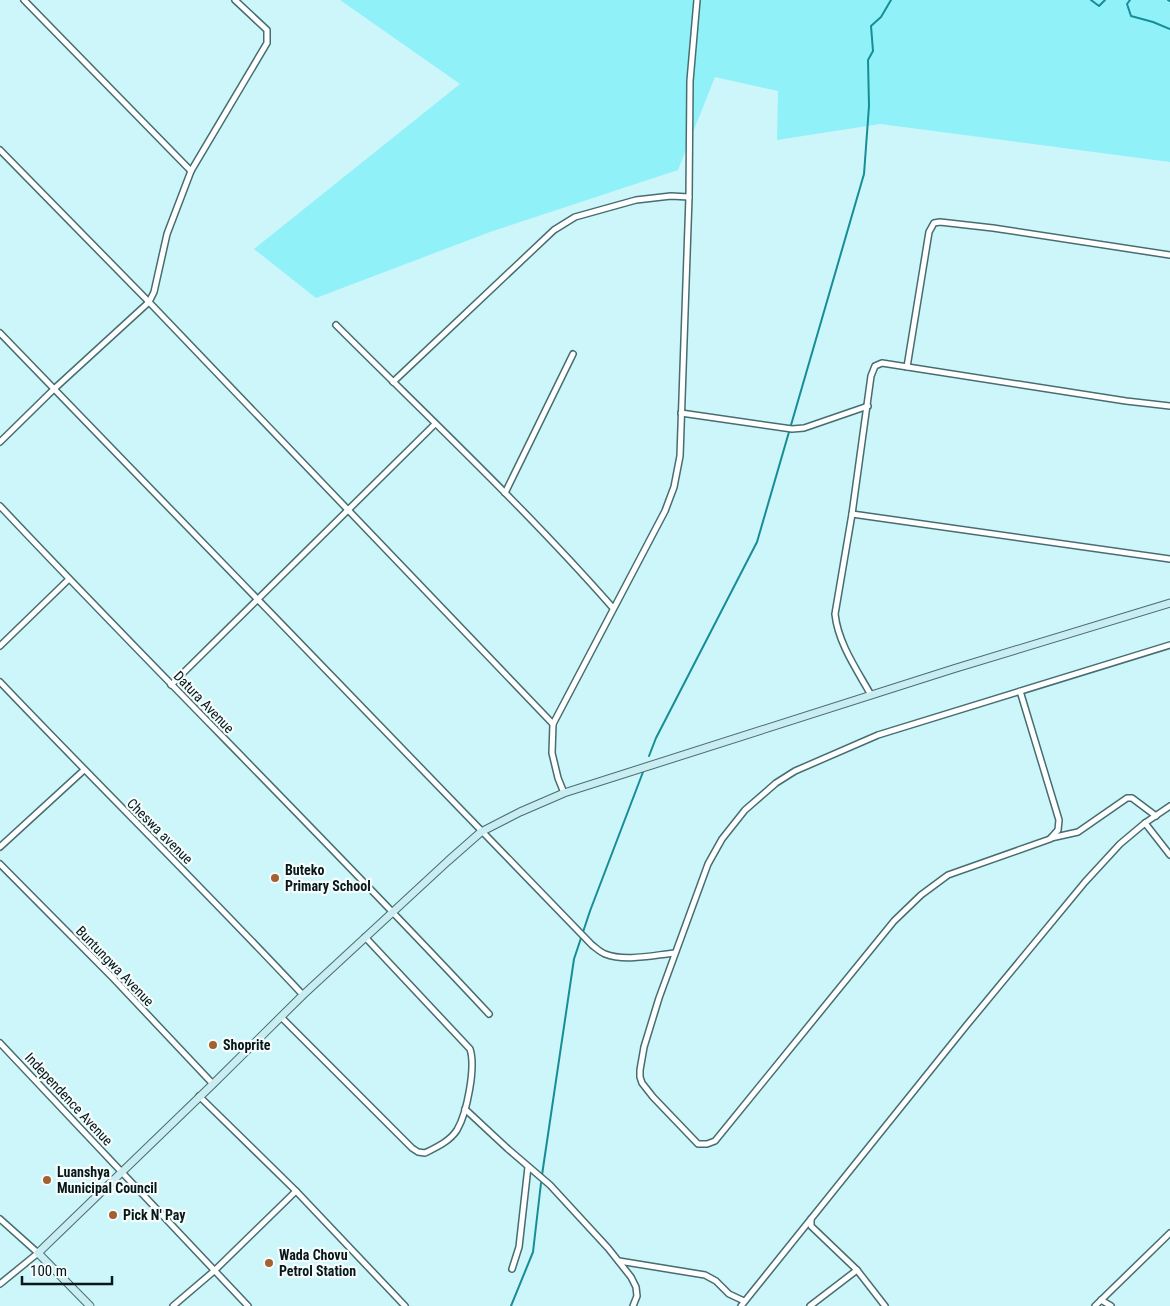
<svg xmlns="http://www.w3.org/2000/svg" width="1170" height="1306" viewBox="0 0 1170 1306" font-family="'Roboto Condensed',sans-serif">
  <rect width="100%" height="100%" fill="#ccf6fa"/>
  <polygon fill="#91f1f9" points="340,0 1170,0 1170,162 880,124 777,140 778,91 715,77 678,170 490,232 316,298 254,249 460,84"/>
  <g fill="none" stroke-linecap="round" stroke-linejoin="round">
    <g stroke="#178d96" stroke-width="2">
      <polyline points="1091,0 1099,6 1105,0"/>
      <polyline points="1130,0 1127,4 1131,16 1153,22 1170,29"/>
      <polyline points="1168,0 1170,1"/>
      <polyline points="649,756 656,738 757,542 864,174 869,106 868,60 873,51 871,26 881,17 891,0"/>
      <polyline points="542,1175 574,959 590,911 643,772"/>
      <polyline points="511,1306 533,1252 541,1183"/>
    </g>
    <defs>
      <g id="street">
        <polyline points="24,0 191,171"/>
        <polyline points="0,150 149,302 553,724"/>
        <path d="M336,325C429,418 526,509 613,608"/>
        <path d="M0,333L592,945C596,948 600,952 605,954C625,962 654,955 675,953"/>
        <polyline points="907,367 929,232 934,223 940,222 993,228 1170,255"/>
        <polyline points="393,382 554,230 575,217 636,200 671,196 689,197"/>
        <polyline points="681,413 792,429 804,428 868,406"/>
        <polyline points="0,442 54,389 149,302 154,292 167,234 191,171 267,43 267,30 235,0"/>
        <polyline points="505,493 573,354"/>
        <path d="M0,506C161,677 329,842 489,1014"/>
        <polyline points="852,514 1170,559"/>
        <polyline points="0,646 69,579"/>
        <path d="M0,682C100,787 204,889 303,995"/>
        <polyline points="171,685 435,424"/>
        <polyline points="1020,691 1059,820 1058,830 1050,839 948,875 921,895 894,921 715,1141 707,1144 698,1144 653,1097 642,1083 640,1077 640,1070 644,1047 659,998 708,864 722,839 745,810 776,783 795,771 878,735 1170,645"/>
        <path d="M871,695C857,670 838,643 835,614L852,514L871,376L875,366L882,363L1126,401L1170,406"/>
        <polyline points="564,793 558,778 552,753 553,724 665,511 674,487 680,456 689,197 690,81 697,0"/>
        <polyline points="1145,823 1170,855"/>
        <polyline points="1051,838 1078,832 1127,798 1132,798 1156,816"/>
        <polyline points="0,847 84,770"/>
        <polyline points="0,864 114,979 213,1084"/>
        <path d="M281,1017L412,1148L418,1152L425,1153C437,1147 450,1141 457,1130C467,1113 476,1067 470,1049L365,937"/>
        <polyline points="0,1043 248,1306"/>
        <polyline points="199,1096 296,1191 405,1306"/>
        <polyline points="465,1109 508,1149 550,1185 608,1248 631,1277 636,1287 637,1296 633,1306"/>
        <polyline points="0,1219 38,1253 0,1284"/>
        <polyline points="811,1219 811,1226 857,1270 885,1306"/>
        <polyline points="619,1261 705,1275 716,1281 729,1294 744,1301"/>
        <polyline points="512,1269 519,1247 528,1167"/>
        <polyline points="1101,1300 1111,1306"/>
        <polyline points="173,1306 214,1271 296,1191"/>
        <polyline points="741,1306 966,1026 1085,882 1120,844 1145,823 1170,806"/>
        <polyline points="810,1306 857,1270"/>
        <polyline points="1095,1306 1170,1233"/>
      </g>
      <polyline id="secondary" points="90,1306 38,1253 213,1084 303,995 448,861 481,832 520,812 564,793 953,669 1170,603"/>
    </defs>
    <use href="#street" stroke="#476d70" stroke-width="8"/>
    <use href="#secondary" stroke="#476d70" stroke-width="9"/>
    <use href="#street" stroke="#fff" stroke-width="5"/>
    <use href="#secondary" stroke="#c9edf0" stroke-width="7"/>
  </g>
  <g fill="#a46030" stroke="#f4fcfc" stroke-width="2">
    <circle cx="275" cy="878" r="5"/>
    <circle cx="213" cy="1045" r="5"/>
    <circle cx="47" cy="1180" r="5"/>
    <circle cx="113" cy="1215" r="5"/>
    <circle cx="269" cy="1263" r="5"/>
  </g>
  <g text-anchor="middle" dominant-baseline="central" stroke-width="4.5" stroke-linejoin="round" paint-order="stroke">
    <g font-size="14" fill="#081719" stroke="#f4fcfc">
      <text transform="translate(204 702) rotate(46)">Datura Avenue</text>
      <text transform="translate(160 831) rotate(45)">Cheswa avenue</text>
      <text transform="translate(115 966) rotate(46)">Buntungwa Avenue</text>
      <text transform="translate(69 1099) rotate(47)">Independence Avenue</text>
    </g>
    <g font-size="14" font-weight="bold" fill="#081719" stroke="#f4fcfc" text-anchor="start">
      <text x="285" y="870">Buteko<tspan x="285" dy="16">Primary School</tspan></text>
      <text x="223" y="1045">Shoprite</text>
      <text x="57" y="1172">Luanshya<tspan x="57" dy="16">Municipal Council</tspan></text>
      <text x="123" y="1215">Pick N' Pay</text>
      <text x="279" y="1255">Wada Chovu<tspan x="279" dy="16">Petrol Station</tspan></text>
    </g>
  </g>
  <path d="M22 1276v8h90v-8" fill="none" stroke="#081719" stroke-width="2.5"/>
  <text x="30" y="1276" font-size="15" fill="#081719" stroke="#f4fcfc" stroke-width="4" paint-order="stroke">100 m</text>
</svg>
